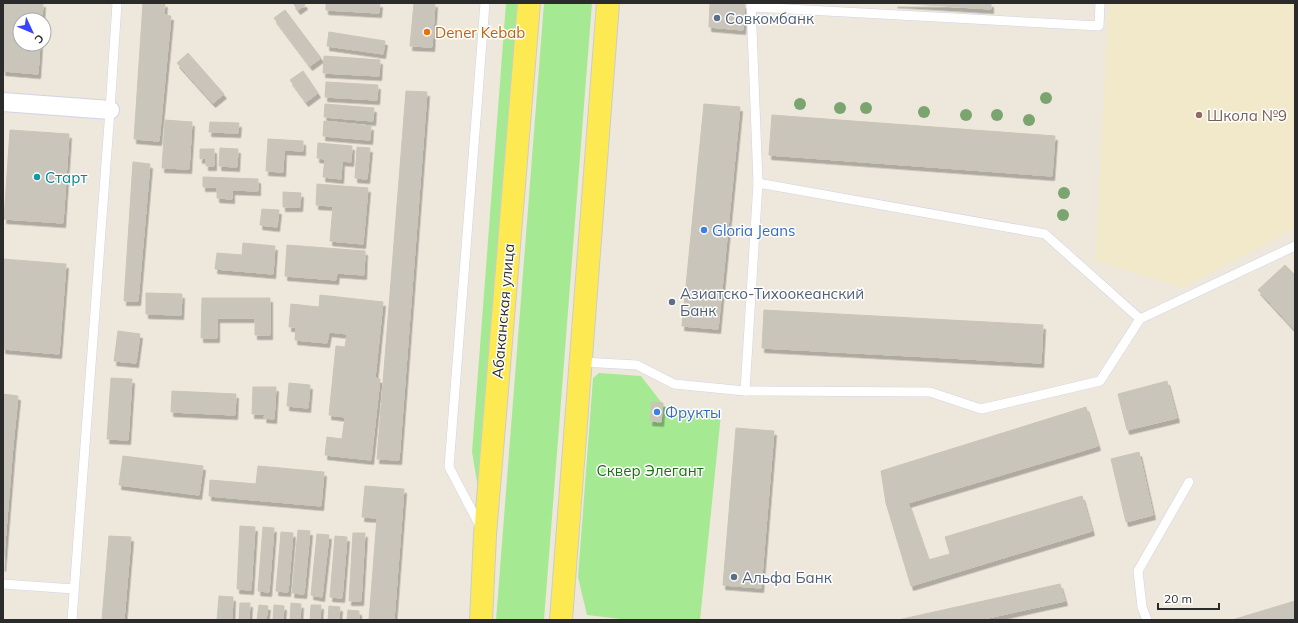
<svg xmlns="http://www.w3.org/2000/svg" width="1298" height="623" viewBox="0 0 1298 623" font-family="Mulish,sans-serif">
  <defs>
    <filter id="shadow"><feDropShadow dx="2.5" dy="4.5" stdDeviation="0" flood-color="#0004"/></filter>
  </defs>
  <rect width="100%" height="100%" fill="#eee8dc"/>
  <polygon fill="#f1e9ca" points="1109,3 1295,3 1295,228 1183,288 1095,261"/>
  <g fill="#a6e993">
    <polygon points="506,3 518,3 478,488 472,452"/>
    <polygon points="544,3 592,3 544,620 496,620"/>
    <polygon points="599,373 641,376 665,407 721,414 700,620 629,620 587,615 578,577 593,378"/>
  </g>
  <g fill="#c9c5bb" stroke="#cac5b5" filter="url(#shadow)">
    <polygon points="4,3 43,3 42,20 20,20 20,44 40,44 38,74 3,71 3,21"/>
    <polygon points="143,3 165,3 164,15 171,16 159,141 134,139"/>
    <polygon points="293,3 304,3 305,5 298,10"/>
    <polygon points="326,3 380,3 379,13 326,10"/>
    <polygon points="414,3 435,3 432,47 410,46"/>
    <polygon points="710,3 745,3 743,30 709,27"/>
    <polygon points="895,3 991,3 991,9"/>
    <polygon points="285,10 321,58 310,66 274,18"/>
    <polygon points="329,32 385,41 383,54 327,46"/>
    <polygon points="188,53 224,94 213,103 177,63"/>
    <polygon points="324,56 380,60 379,76 323,73"/>
    <polygon points="303,71 318,93 306,102 290,80"/>
    <polygon points="326,82 378,85 377,100 325,97"/>
    <polygon points="406,91 427,92 399,460 377,459"/>
    <polygon points="325,104 374,108 373,121 324,117"/>
    <polygon points="704,104 740,107 718,329 682,326"/>
    <polygon points="772,115 1055,136 1052,176 769,155"/>
    <polygon points="165,120 192,122 189,169 162,168"/>
    <polygon points="324,121 371,126 370,140 323,136"/>
    <polygon points="210,122 239,123 238,133 209,132"/>
    <polygon points="10,130 69,134 63,223 4,219"/>
    <polygon points="268,139 303,141 303,151 284,150 283,172 266,171"/>
    <polygon points="318,143 352,146 351,162 342,161 341,179 323,177 325,159 317,158"/>
    <polygon points="357,147 370,148 367,179 355,178"/>
    <polygon points="220,148 238,149 237,167 219,166"/>
    <polygon points="200,149 214,149 214,166 206,166 206,158 200,159"/>
    <polygon points="133,162 150,164 138,301 124,301"/>
    <polygon points="203,177 258,179 258,191 232,190 232,199 217,198 217,187 203,187"/>
    <polygon points="317,184 368,188 363,244 330,241 333,206 316,205"/>
    <polygon points="283,192 301,193 300,207 283,207"/>
    <polygon points="262,209 279,210 277,227 260,225"/>
    <polygon points="243,243 275,246 273,274 215,269 217,253 242,255"/>
    <polygon points="287,245 365,251 364,275 337,273 336,280 285,276"/>
    <polygon points="3,259 66,264 59,354 3,349"/>
    <polygon points="1285,265 1295,275 1295,330 1258,290"/>
    <polygon points="146,293 182,294 181,315 146,314"/>
    <polygon points="320,295 383,302 375,378 380,379 371,460 325,455 327,437 342,439 345,417 329,415 336,346 345,347 347,334 329,332 327,343 295,340 296,327 289,327 291,304 319,307"/>
    <polygon points="202,298 270,298 270,335 255,335 255,318 217,318 217,338 201,338"/>
    <polygon points="764,310 1043,325 1041,363 762,348"/>
    <polygon points="118,331 140,334 136,363 114,361"/>
    <polygon points="111,378 132,379 128,440 107,439"/>
    <polygon points="1167,381 1177,418 1127,430 1118,394"/>
    <polygon points="289,383 310,385 308,408 287,406"/>
    <polygon points="253,387 276,387 274,419 264,418 265,414 252,414"/>
    <polygon points="172,391 236,394 235,415 171,412"/>
    <polygon points="3,394 18,396 13,445 3,444"/>
    <polygon points="652,402 663,403 661,422 650,421"/>
    <polygon points="1086,407 1098,446 908,503 928,560 950,554 945,537 1082,496 1092,531 911,586 886,503 881,471"/>
    <polygon points="736,428 774,431 761,588 723,585"/>
    <polygon points="3,444 13,445 3,567"/>
    <polygon points="1139,452 1153,515 1126,522 1111,459"/>
    <polygon points="123,456 203,466 199,495 119,485"/>
    <polygon points="258,466 324,472 321,506 209,496 210,480 256,484"/>
    <polygon points="365,486 404,489 394,620 369,620 377,518 362,517"/>
    <polygon points="240,526 255,527 251,590 237,589"/>
    <polygon points="263,527 274,528 269,592 258,591"/>
    <polygon points="298,530 310,531 304,594 292,593"/>
    <polygon points="281,532 293,533 288,592 276,591"/>
    <polygon points="353,533 365,533 361,601 349,601"/>
    <polygon points="317,534 329,535 322,597 311,595"/>
    <polygon points="109,536 131,537 124,620 102,620"/>
    <polygon points="335,536 347,537 342,598 330,597"/>
    <polygon points="1060,584 1065,601 979,620 898,620"/>
    <polygon points="219,596 233,597 232,620 217,620"/>
    <polygon points="1295,601 1295,620 1232,620"/>
    <polygon points="240,603 250,603 249,620 239,620"/>
    <polygon points="291,603 301,604 300,620 290,620"/>
    <polygon points="259,605 268,606 266,620 257,620"/>
    <polygon points="274,605 284,606 283,620 273,620"/>
    <polygon points="311,605 321,605 320,620 310,620"/>
    <polygon points="329,606 340,607 339,620 328,620"/>
    <polygon points="348,610 359,611 359,620 347,620"/>
  </g>
  <g fill="none" stroke-linecap="round" stroke-linejoin="round">
    <defs>
      <g id="service">
        <polyline points="751,7 1099,26 1100,3"/>
        <polyline points="758,183 1045,234 1140,319"/>
        <polyline points="581,362 637,365 674,384 745,391 930,392 981,409 1100,381 1140,319 1295,246"/>
        <polyline points="745,391 758,183 751,3"/>
        <polyline points="480,526 449,467 485,3"/>
        <polyline points="3,584 74,589"/>
        <polyline points="72,620 110,110 117,3"/>
        <polyline points="1147,620 1142,607 1138,571 1189,482"/>
      </g>
      <polyline id="minor" points="3,102 110,110"/>
      <g id="primary">
        <polyline points="481,620 485,535 529,3"/>
        <polyline points="561,620 608,3"/>
      </g>
    </defs>
    <use href="#service" stroke="#d1d2e5" stroke-width="10"/>
    <use href="#minor" stroke="#d1d2e5" stroke-width="20"/>
    <use href="#primary" stroke="#ccc" stroke-width="24"/>
    <use href="#service" stroke="#fff" stroke-width="9"/>
    <use href="#minor" stroke="#fff" stroke-width="18"/>
    <use href="#primary" stroke="#fdea52" stroke-width="22"/>
  </g>
  <g fill="#7aa56e">
    <circle cx="1046" cy="98" r="6"/>
    <circle cx="800" cy="104" r="6"/>
    <circle cx="840" cy="108" r="6"/>
    <circle cx="866" cy="108" r="6"/>
    <circle cx="924" cy="112" r="6"/>
    <circle cx="966" cy="115" r="6"/>
    <circle cx="997" cy="115" r="6"/>
    <circle cx="1029" cy="120" r="6"/>
    <circle cx="1064" cy="193" r="6"/>
    <circle cx="1063" cy="215" r="6"/>
  </g>
  <g fill="#5c6f8a" stroke="#fff" stroke-width="1.5">
    <circle cx="717" cy="18" r="4"/>
    <circle cx="672" cy="302" r="4"/>
    <circle cx="734" cy="577" r="4"/>
  </g>
  <circle fill="#e8710a" stroke="#fff" stroke-width="1.5" cx="427" cy="32" r="4"/>
  <circle fill="#8d6e63" stroke="#fff" stroke-width="1.5" cx="1199" cy="115" r="4"/>
  <circle fill="#0f9aa8" stroke="#fff" stroke-width="1.5" cx="37" cy="177" r="4"/>
  <g fill="#3f7fe0" stroke="#fff" stroke-width="1.5">
    <circle cx="704" cy="230" r="4"/>
    <circle cx="657" cy="412" r="4"/>
  </g>
  <g text-anchor="middle" dominant-baseline="central" stroke-width="3" stroke-linejoin="round" paint-order="stroke">
    <g font-size="15" fill="#4e5e75" stroke="#fff" text-anchor="start">
      <text x="725" y="18">Совкомбанк</text>
      <text x="680" y="293">Азиатско-Тихоокеанский<tspan x="680" dy="17">Банк</tspan></text>
      <text x="742" y="577">Альфа Банк</text>
    </g>
    <g font-size="15" fill="#c56008" stroke="#fff" text-anchor="start">
      <text x="435" y="32">Dener Kebab</text>
    </g>
    <g font-size="15" fill="#785e54" stroke="#fff" text-anchor="start">
      <text x="1207" y="115">Школа №9</text>
    </g>
    <g font-size="15" fill="#0d838f" stroke="#fff" text-anchor="start">
      <text x="45" y="177">Старт</text>
    </g>
    <g font-size="15" fill="#366cbe" stroke="#fff" text-anchor="start">
      <text x="712" y="230">Gloria Jeans</text>
      <text x="665" y="412">Фрукты</text>
    </g>
    <g font-size="15" fill="#2b2b2b" stroke="#fff">
      <text transform="translate(503 311) rotate(-85)">Абаканская улица</text>
    </g>
    <g font-size="15" fill="#1b6f14" stroke="#fff">
      <text x="650" y="470">Сквер Элегант</text>
    </g>
  </g>
  <rect width="1298" height="623" fill="none" stroke="#2b2b2b" stroke-width="8"/>
  <g transform="translate(32 32) rotate(134)"><circle r="19" fill="#ffffff" stroke="#aaaaaa"/>
  <path d="M0-3L7 15L0 10L-7 15Z" fill="#3844ff"/>
  <text y="-6" font-size="11" font-weight="bold" text-anchor="middle" fill="#2b2b2b">С</text>
  </g>
  <path d="M1158 603v6h61v-6" fill="none" stroke="#2b2b2b" stroke-width="2"/>
  <text x="1164" y="603" font-size="12" fill="#2b2b2b" stroke="#ffffff" stroke-width="3" paint-order="stroke">20 m</text>
</svg>
